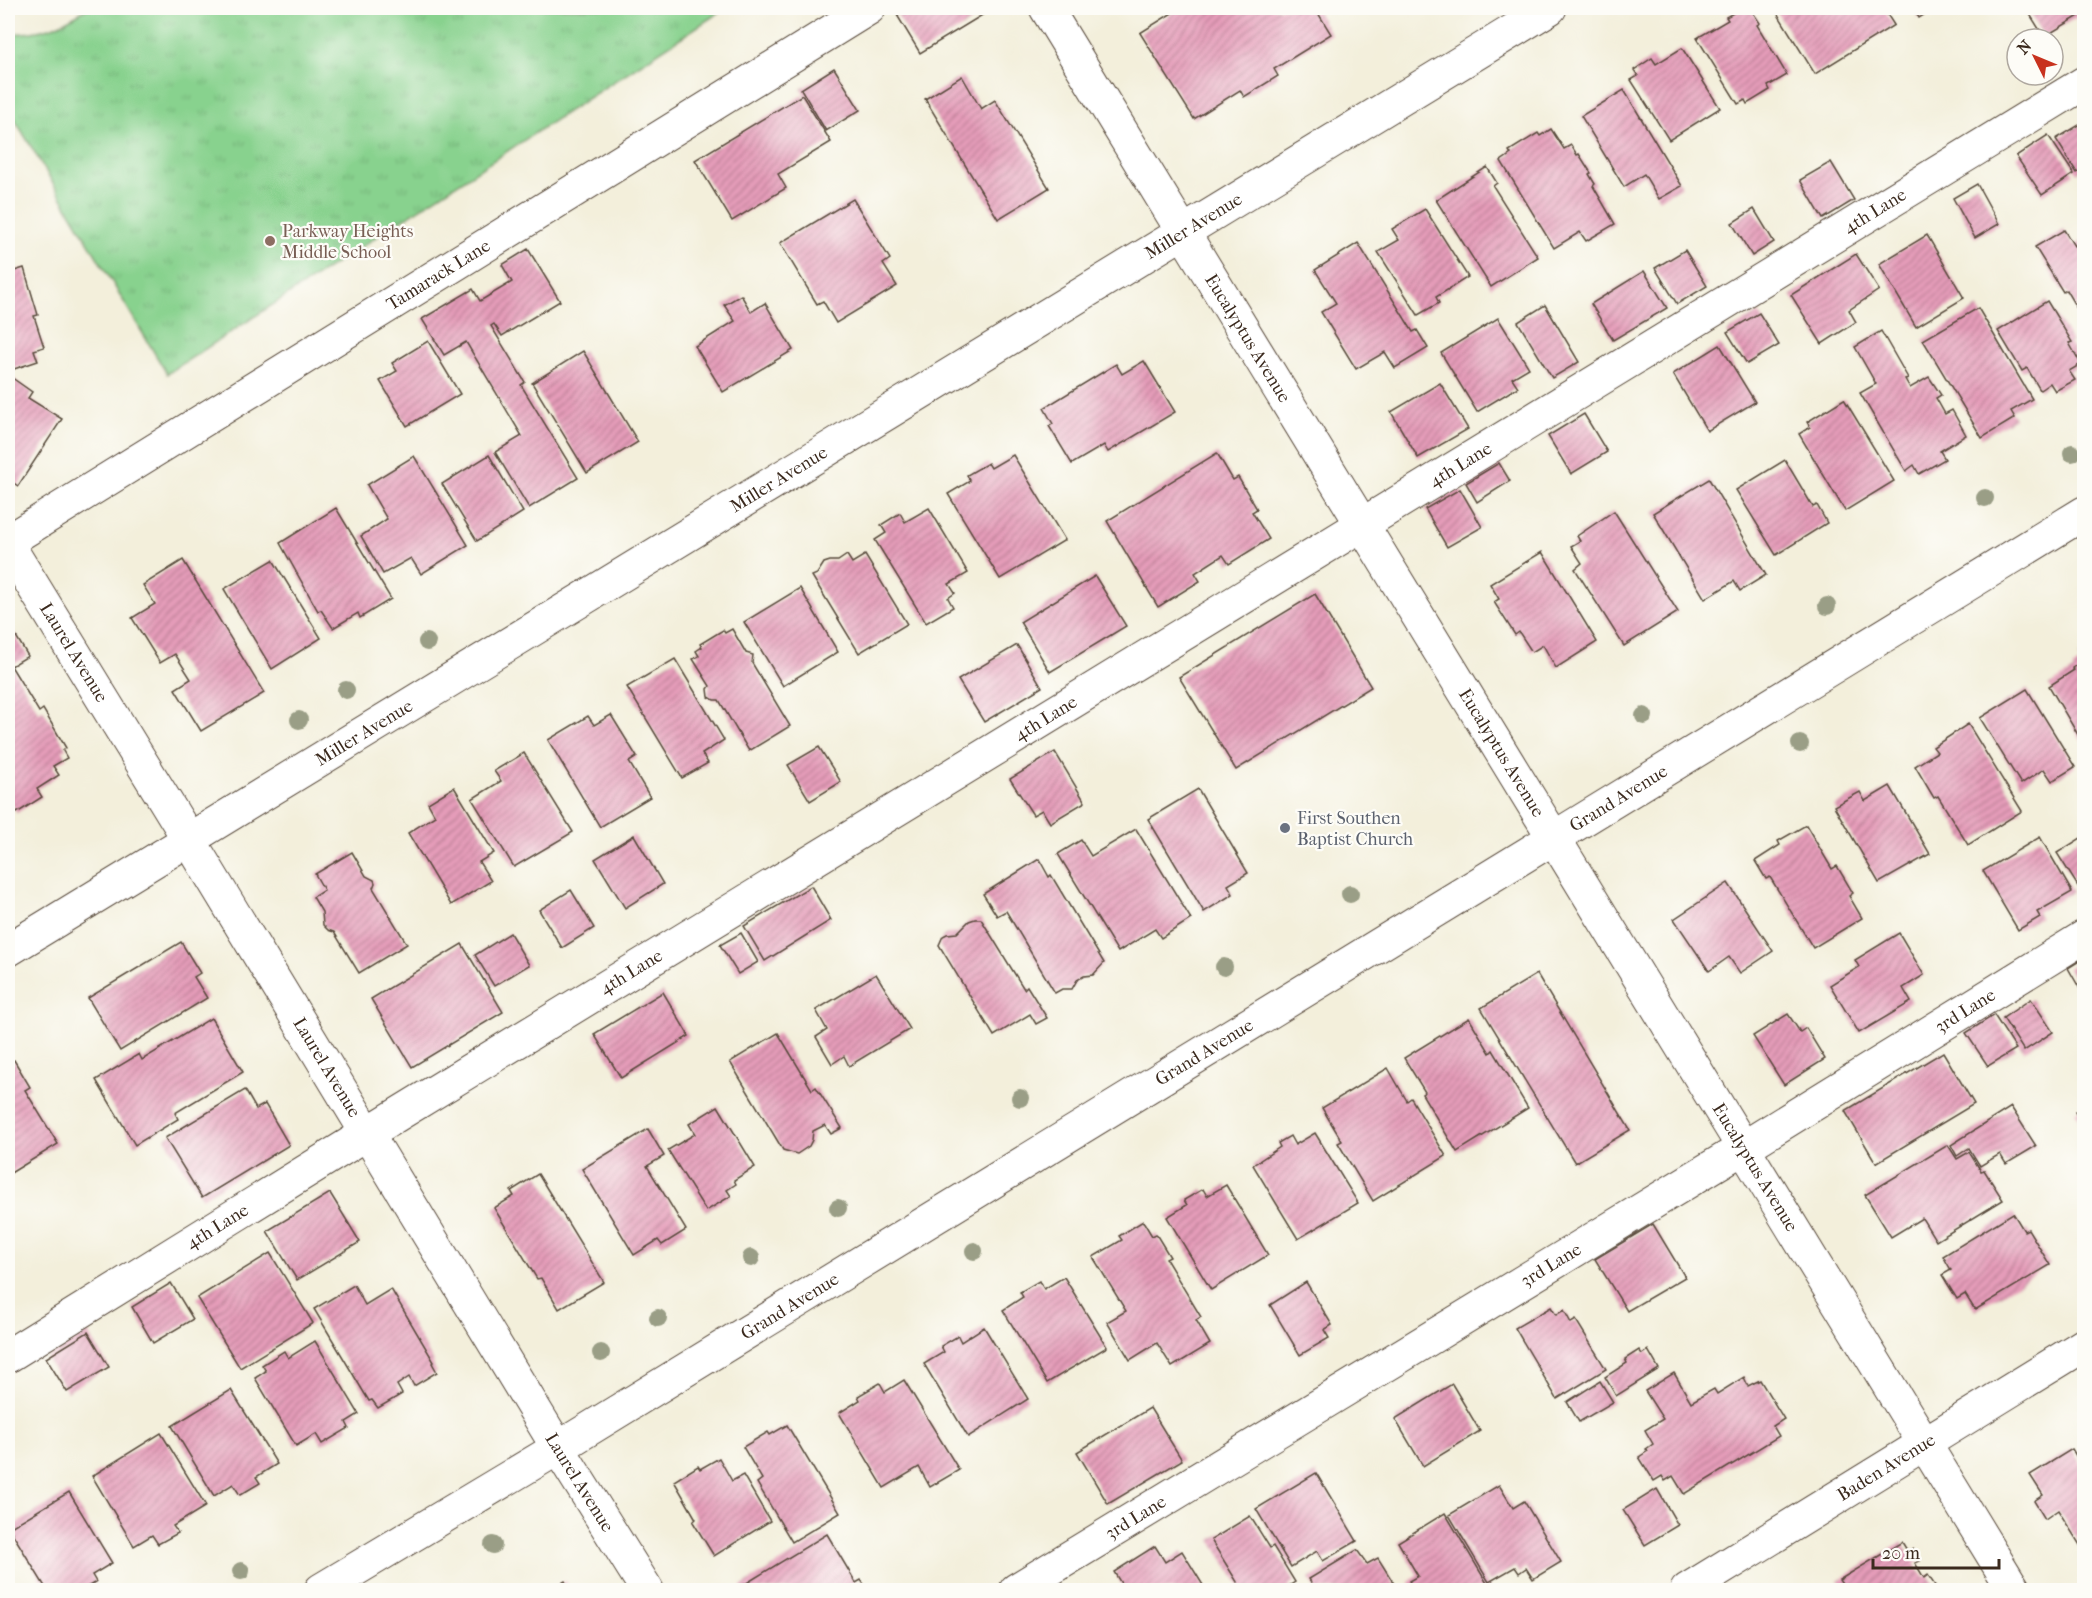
<svg xmlns="http://www.w3.org/2000/svg" width="2092" height="1598" viewBox="0 0 2092 1598" font-family="'IM FELL French Canon',serif">
  <defs>
    <pattern id="grass-tufts" width="24" height="20" patternUnits="userSpaceOnUse" patternTransform="scale(1.5)"><rect width="24" height="20" fill="#88d28e"/><path d="M3 7l-1-3M5 7V3M7 7l1-3M15 17l-1-3M17 17v-4M19 17l1-3" fill="none" stroke="#76b47a"/></pattern>
    <pattern id="building-hatch" width="6" height="6" patternUnits="userSpaceOnUse" patternTransform="scale(1.5)"><rect width="6" height="6" fill="#e59cb9"/><path d="M-1 1l2-2M0 6l6-6M5 7l2-2" fill="none" stroke="#bb7f96"/></pattern>
  </defs>
  <rect width="100%" height="100%" fill="#fdfcf7"/>
  <filter id="ink" filterUnits="userSpaceOnUse"><feTurbulence type="fractalNoise" baseFrequency=".0167" numOctaves="2"/><feDisplacementMap in="SourceGraphic" scale="12" xChannelSelector="R" yChannelSelector="G"/><feConvolveMatrix kernelMatrix="1 2 1 2 8 2 1 2 1" color-interpolation-filters="sRGB"/></filter>
  <filter id="wash" filterUnits="userSpaceOnUse"><feTurbulence type="fractalNoise" baseFrequency=".008" numOctaves="4" result="noise"/><feDisplacementMap in="SourceGraphic" scale="24" xChannelSelector="R" yChannelSelector="G"/><feGaussianBlur stdDeviation="1.35" result="paint"/><feColorMatrix in="noise" values="0 0 0 0 0 0 0 0 0 0 0 0 0 0 0 0 0 1.4 0 .05"/><feComposite in="paint" operator="in"/></filter>
  <g filter="url(#wash)">
    <rect width="100%" height="100%" fill="#f3efdb"/>
    <path fill="url(#grass-tufts)" stroke="#627e56" stroke-width="1.5" d="M88,8H726L167,374L8,108V34C45,33 57,27 88,8Z"/>
    <g id="blocks">
      <g fill="url(#building-hatch)">
        <polygon points="910,8 980,8 984,14 920,53 897,15"/>
        <polygon points="1180,8 1315,8 1331,34 1274,69 1278,76 1244,97 1240,90 1194,119 1140,33"/>
        <polygon points="1742,8 1750,8 1760,23 1757,25 1787,75 1768,86 1770,90 1747,104 1745,100 1738,104 1697,38 1728,20 1726,17"/>
        <polygon points="1774,8 1883,8 1894,25 1815,74"/>
        <polygon points="1913,8 1935,8 1919,18"/>
        <polygon points="2026,8 2084,8 2084,13 2044,37"/>
        <polygon points="1682,48 1720,108 1669,140 1631,80 1638,76 1634,70 1652,58 1656,64"/>
        <polygon points="834,68 860,110 826,131 801,89"/>
        <polygon points="962,76 981,109 995,100 1049,188 998,219 925,99"/>
        <polygon points="1624,90 1682,186 1659,199 1644,174 1624,187 1581,116"/>
        <polygon points="802,95 831,142 778,174 786,188 732,221 695,160"/>
        <polygon points="2084,122 2084,168 2077,173 2056,139"/>
        <polygon points="1551,129 1564,149 1571,145 1577,155 1579,154 1591,173 1589,174 1595,184 1593,186 1615,224 1586,241 1580,232 1554,248 1501,161 1511,154 1509,151 1538,133 1540,136"/>
        <polygon points="2048,135 2074,174 2042,195 2016,156"/>
        <polygon points="1831,162 1854,200 1823,219 1800,180"/>
        <polygon points="1487,167 1497,183 1493,186 1538,257 1491,287 1436,200"/>
        <polygon points="1977,184 1999,224 1975,238 1953,198"/>
        <polygon points="853,199 890,259 883,264 897,286 836,323 823,301 817,304 780,243"/>
        <polygon points="1425,209 1468,277 1436,297 1439,303 1418,315 1378,252 1399,240 1392,229"/>
        <polygon points="1754,209 1774,242 1752,256 1732,223"/>
        <polygon points="2064,230 2074,246 2084,240 2084,321 2066,290 2063,292 2035,247"/>
        <polygon points="1927,235 1964,298 1916,327 1879,264"/>
        <polygon points="1358,243 1413,332 1417,330 1428,348 1395,368 1385,352 1356,369 1321,312 1336,303 1315,270"/>
        <polygon points="528,249 560,301 502,336 494,324 491,326 525,382 521,385 578,478 529,508 495,452 522,436 466,342 444,355 422,319 473,289 480,301 512,282 502,265"/>
        <polygon points="1685,250 1707,286 1677,304 1655,268"/>
        <polygon points="1856,254 1879,290 1849,310 1856,322 1822,344 1791,295"/>
        <polygon points="24,268 38,315 34,316 44,347 34,350 38,361 11,370 8,359 8,273"/>
        <polygon points="1644,271 1667,308 1613,340 1591,304"/>
        <polygon points="741,295 751,312 765,303 793,350 723,392 695,346 735,321 724,305"/>
        <polygon points="2047,301 2072,342 2069,343 2081,364 2069,371 2075,380 2055,391 2050,383 2040,390 2027,368 2022,371 1998,331"/>
        <polygon points="1545,305 1579,362 1552,378 1518,322"/>
        <polygon points="1978,308 2032,399 2011,411 2015,418 1982,438 1923,340"/>
        <polygon points="1759,313 1779,345 1747,364 1727,332"/>
        <polygon points="1498,318 1529,368 1512,378 1518,387 1477,412 1441,353"/>
        <polygon points="1881,331 1908,378 1905,379 1910,388 1929,377 1941,395 1936,398 1945,414 1952,410 1966,435 1940,451 1945,459 1919,474 1914,465 1906,471 1860,393 1876,384 1855,347"/>
        <polygon points="428,341 460,394 407,426 380,381 397,371 392,363"/>
        <polygon points="1720,345 1755,402 1707,431 1673,374"/>
        <polygon points="583,351 638,442 587,473 532,383"/>
        <polygon points="1144,361 1175,412 1108,452 1104,445 1072,464 1049,426 1053,424 1044,408 1116,364 1122,374"/>
        <polygon points="8,375 32,392 28,398 62,419 18,486 8,479"/>
        <polygon points="1440,383 1468,429 1418,458 1391,412"/>
        <polygon points="1844,399 1894,481 1845,511 1799,434 1810,427 1807,422"/>
        <polygon points="1584,414 1607,452 1571,474 1548,436"/>
        <polygon points="1217,453 1233,480 1238,477 1257,509 1252,512 1269,539 1229,564 1223,555 1195,573 1200,581 1158,607 1107,521"/>
        <polygon points="489,455 523,512 477,541 442,484"/>
        <polygon points="1013,455 1065,540 1000,579 948,494 970,481 967,475 988,463 991,468"/>
        <polygon points="414,456 468,545 421,574 411,558 383,574 361,536 387,519 367,485"/>
        <polygon points="1785,460 1813,507 1817,505 1827,523 1776,555 1736,490"/>
        <polygon points="1499,463 1510,481 1477,502 1466,483"/>
        <polygon points="1709,479 1766,575 1740,591 1734,581 1705,599 1653,513"/>
        <polygon points="1460,489 1482,527 1447,547 1425,509"/>
        <polygon points="336,508 391,599 360,618 358,613 333,628 321,610 318,611 280,543"/>
        <polygon points="929,508 968,573 949,584 955,593 948,598 953,607 926,623 875,540 886,533 881,525 900,513 905,522"/>
        <polygon points="1614,511 1678,612 1624,646 1575,569 1582,563 1571,546 1580,541 1577,536"/>
        <polygon points="1542,552 1597,642 1556,668 1543,645 1532,652 1519,632 1515,635 1494,602 1499,599 1490,584"/>
        <polygon points="847,555 852,563 865,555 907,624 859,653 812,576 817,574 824,563 830,561 838,561"/>
        <polygon points="183,560 264,693 201,731 175,689 191,679 175,654 160,663 132,618 155,604 143,585"/>
        <polygon points="273,560 321,638 272,669 224,589"/>
        <polygon points="1095,576 1126,626 1050,672 1020,622"/>
        <polygon points="800,588 838,652 783,686 744,622"/>
        <polygon points="1315,594 1371,687 1236,770 1179,677"/>
        <polygon points="8,623 28,656 11,666 39,712 43,709 66,748 63,751 67,758 53,766 59,775 37,789 42,797 17,813 8,798"/>
        <polygon points="732,629 746,653 753,655 752,663 790,726 749,751 719,700 714,700 709,697 708,689 710,686 693,659 699,656 696,651 702,647 700,644 723,630 725,633"/>
        <polygon points="1017,645 1042,687 984,722 958,680"/>
        <polygon points="2084,653 2084,745 2049,686 2074,670 2072,668 2081,662 2078,657"/>
        <polygon points="675,659 724,740 702,754 708,763 682,778 627,687"/>
        <polygon points="2027,689 2075,767 2052,781 2044,769 2021,784 1980,718"/>
        <polygon points="611,715 637,757 629,762 650,797 600,827 548,740 588,716 594,725"/>
        <polygon points="1968,724 2022,811 1968,845 1938,796 1934,798 1915,766 1937,752 1933,747"/>
        <polygon points="819,747 841,782 810,801 788,765"/>
        <polygon points="1055,752 1085,802 1050,823 1042,810 1033,815 1010,779"/>
        <polygon points="524,753 573,832 514,867 472,799 501,781 494,771"/>
        <polygon points="1890,786 1930,854 1879,883 1834,806 1860,792 1865,801"/>
        <polygon points="454,787 494,853 479,862 491,881 451,905 408,833 435,816 428,803"/>
        <polygon points="1198,789 1248,873 1228,885 1233,894 1204,912 1148,819"/>
        <polygon points="1806,825 1832,869 1837,866 1853,893 1849,896 1862,918 1813,948 1770,877 1766,879 1755,861 1780,845 1778,841"/>
        <polygon points="1136,829 1191,919 1161,938 1155,929 1118,952 1058,854 1081,840 1091,856"/>
        <polygon points="634,835 663,884 625,908 595,859"/>
        <polygon points="2084,836 2084,896 2057,853"/>
        <polygon points="2040,837 2072,892 2037,912 2040,917 2018,930 1983,871"/>
        <polygon points="352,852 366,876 374,880 375,883 373,888 407,944 359,973 334,932 328,930 323,925 322,912 313,897 324,890 315,874"/>
        <polygon points="1039,859 1049,877 1051,875 1104,963 1093,975 1084,976 1077,980 1072,989 1062,989 1055,993 1006,911 997,916 983,894"/>
        <polygon points="1728,883 1773,951 1740,973 1729,957 1709,971 1674,919"/>
        <polygon points="811,886 831,920 765,961 744,926"/>
        <polygon points="571,890 594,928 562,948 539,910"/>
        <polygon points="975,919 981,919 1024,989 1027,986 1047,1018 1036,1024 1030,1014 994,1036 939,945 943,936 947,934 957,933 969,921"/>
        <polygon points="510,933 529,965 494,986 475,955"/>
        <polygon points="741,933 758,962 738,974 720,945"/>
        <polygon points="1899,933 1924,975 1903,988 1911,1002 1859,1033 1830,985 1859,967 1855,960"/>
        <polygon points="181,942 200,973 194,977 207,998 120,1051 88,998"/>
        <polygon points="462,944 503,1012 412,1067 371,999"/>
        <polygon points="2084,958 2084,996 2068,968"/>
        <polygon points="876,974 910,1029 849,1066 844,1056 832,1064 816,1037 827,1030 816,1010"/>
        <polygon points="1537,974 1630,1130 1575,1163 1481,1008"/>
        <polygon points="663,992 689,1036 621,1078 594,1034"/>
        <polygon points="2031,999 2053,1032 2024,1051 2003,1018"/>
        <polygon points="1788,1014 1800,1032 1806,1028 1825,1059 1784,1085 1753,1036"/>
        <polygon points="1994,1015 2016,1049 1988,1066 1966,1033"/>
        <polygon points="211,1018 243,1072 175,1113 178,1119 135,1145 96,1080 139,1054 142,1060"/>
        <polygon points="1469,1018 1490,1053 1493,1050 1528,1108 1457,1152 1422,1094 1425,1092 1404,1058"/>
        <polygon points="778,1033 812,1090 816,1087 842,1128 831,1134 825,1125 813,1131 812,1140 809,1146 797,1154 783,1150 730,1062"/>
        <polygon points="1943,1052 1974,1104 1876,1163 1845,1111"/>
        <polygon points="14,1060 30,1087 25,1090 58,1144 9,1174 8,1171 8,1063"/>
        <polygon points="1388,1068 1407,1101 1411,1098 1446,1156 1373,1201 1338,1143 1342,1141 1322,1108"/>
        <polygon points="245,1090 256,1109 265,1104 289,1145 202,1198 165,1138"/>
        <polygon points="718,1106 755,1167 734,1180 736,1184 727,1190 731,1196 706,1211 668,1150 695,1134 689,1124"/>
        <polygon points="2084,1106 2084,1127 2075,1112"/>
        <polygon points="2011,1107 2036,1146 2006,1164 2000,1154 1980,1166 1969,1148 1957,1156 1951,1145"/>
        <polygon points="648,1129 664,1156 647,1166 686,1230 662,1245 658,1240 634,1255 582,1169"/>
        <polygon points="1315,1133 1358,1203 1298,1239 1253,1165 1280,1147 1278,1143 1290,1136 1295,1145"/>
        <polygon points="1948,1145 1957,1159 1969,1152 1981,1171 1984,1170 2003,1200 1936,1241 1922,1218 1891,1237 1865,1195"/>
        <polygon points="538,1174 604,1282 559,1309 541,1278 537,1279 494,1208 514,1196 511,1191"/>
        <polygon points="1226,1185 1268,1255 1211,1290 1167,1217 1187,1205 1184,1200 1203,1189 1207,1196"/>
        <polygon points="330,1193 360,1242 297,1280 267,1231"/>
        <polygon points="2013,1213 2024,1231 2028,1229 2050,1265 1975,1310 1965,1294 1957,1299 1942,1275 1951,1270 1943,1256"/>
        <polygon points="1143,1221 1152,1236 1156,1234 1170,1257 1166,1259 1201,1317 1196,1320 1210,1344 1172,1367 1157,1343 1130,1360 1107,1322 1126,1311 1093,1257 1122,1240 1119,1236"/>
        <polygon points="1653,1224 1685,1277 1627,1311 1595,1259"/>
        <polygon points="270,1253 313,1323 240,1368 197,1298"/>
        <polygon points="1064,1277 1107,1347 1047,1383 1003,1310 1023,1297 1020,1292 1039,1281 1044,1289"/>
        <polygon points="1306,1282 1332,1325 1324,1330 1329,1338 1300,1355 1270,1305"/>
        <polygon points="171,1283 193,1319 153,1343 132,1307"/>
        <polygon points="354,1285 365,1305 391,1289 434,1362 432,1363 437,1372 414,1386 409,1377 397,1385 402,1394 378,1408 372,1400 369,1401 314,1309"/>
        <polygon points="1551,1307 1556,1315 1564,1310 1571,1323 1576,1320 1606,1369 1557,1399 1515,1328"/>
        <polygon points="984,1327 1028,1399 968,1437 924,1364 944,1352 941,1346 958,1336 961,1342"/>
        <polygon points="88,1332 109,1367 67,1392 46,1358"/>
        <polygon points="315,1341 359,1414 346,1422 349,1428 322,1444 316,1434 296,1446 255,1378 266,1371 262,1365 284,1351 288,1358"/>
        <polygon points="1639,1350 1642,1354 1648,1350 1659,1369 1616,1396 1605,1377 1627,1363 1625,1359"/>
        <polygon points="1674,1373 1691,1402 1714,1389 1717,1394 1744,1377 1748,1386 1760,1380 1784,1419 1773,1426 1779,1436 1684,1494 1673,1476 1665,1481 1662,1476 1654,1481 1639,1457 1648,1451 1646,1449 1653,1444 1645,1430 1663,1419 1645,1391"/>
        <polygon points="904,1380 959,1470 930,1487 919,1467 884,1488 839,1413 860,1400 858,1396 880,1383 885,1392"/>
        <polygon points="1600,1381 1613,1402 1579,1422 1567,1402"/>
        <polygon points="1452,1384 1480,1431 1423,1466 1395,1419"/>
        <polygon points="231,1390 277,1464 256,1477 260,1483 240,1495 233,1484 214,1496 172,1426"/>
        <polygon points="1150,1408 1182,1460 1108,1504 1077,1452"/>
        <polygon points="787,1425 840,1513 792,1542 757,1483 762,1479 743,1447 768,1432 770,1435"/>
        <polygon points="161,1433 206,1506 173,1526 178,1533 158,1544 152,1535 134,1546 92,1476"/>
        <polygon points="2072,1449 2084,1469 2083,1550 2058,1510 2045,1519 2034,1501 2043,1495 2030,1475"/>
        <polygon points="719,1458 732,1481 743,1475 770,1521 714,1556 693,1522 696,1519 674,1481 698,1466 700,1469"/>
        <polygon points="1316,1473 1357,1541 1323,1561 1317,1551 1291,1567 1256,1509"/>
        <polygon points="1499,1485 1513,1508 1524,1501 1561,1562 1533,1579 1526,1568 1519,1573 1515,1567 1489,1582 1449,1515"/>
        <polygon points="1657,1489 1678,1525 1645,1545 1623,1510"/>
        <polygon points="69,1492 112,1563 92,1575 96,1582 82,1590 74,1590 72,1587 67,1590 47,1590 9,1528"/>
        <polygon points="1445,1513 1491,1590 1415,1590 1409,1581 1418,1576 1398,1542"/>
        <polygon points="1250,1516 1270,1548 1273,1546 1295,1582 1289,1586 1292,1590 1242,1590 1211,1540"/>
        <polygon points="827,1534 856,1583 861,1580 868,1590 742,1590 740,1587"/>
        <polygon points="1902,1542 1908,1552 1913,1549 1920,1561 1915,1563 1924,1578 1928,1575 1938,1590 1846,1590 1839,1580"/>
        <polygon points="1155,1546 1165,1562 1182,1551 1206,1590 1125,1590 1114,1572"/>
        <polygon points="1357,1550 1367,1564 1378,1558 1398,1590 1316,1590 1309,1579"/>
        <polygon points="8,1576 16,1590 8,1590"/>
        <polygon points="565,1581 570,1590 550,1590"/>
      </g>
    </g>
  </g>
  <g filter="url(#ink)">
    <use href="#blocks" fill-opacity="0" stroke="#57483a" stroke-width="1.5"/>
    <g fill="none" stroke-linecap="round" stroke-linejoin="round">
      <defs>
        <g id="minor">
          <path id="s1" d="M1046,8L2014,1590"/>
          <path id="s2" d="M8,541L869,8"/>
          <path id="s3" d="M8,545L188,838L558,1448L647,1590"/>
          <path id="s4" d="M8,950L1550,8"/>
          <path id="s5" d="M8,1356L397,1115L2084,83"/>
          <path id="s6" d="M1016,1590L1743,1148L2084,937"/>
          <path id="s7" d="M1687,1590L2084,1345"/>
        </g>
        <g id="major">
          <path id="s8" d="M321,1590L558,1448L2084,513"/>
        </g>
      </defs>
      <use href="#minor" stroke="#57483a" stroke-width="35"/>
      <use href="#major" stroke="#57483a" stroke-width="35"/>
      <use href="#minor" stroke="#fff" stroke-width="33"/>
      <use href="#major" stroke="#fff" stroke-width="33"/>
    </g>
    <g fill="#9a9e86">
      <circle cx="2072" cy="453" r="9"/>
      <circle cx="1985" cy="498" r="9"/>
      <circle cx="1827" cy="606" r="9"/>
      <circle cx="427" cy="642" r="9"/>
      <circle cx="346" cy="690" r="9"/>
      <circle cx="1644" cy="716" r="9"/>
      <circle cx="299" cy="720" r="9"/>
      <circle cx="1800" cy="744" r="9"/>
      <circle cx="1350" cy="894" r="9"/>
      <circle cx="1224" cy="967" r="9"/>
      <circle cx="1020" cy="1098" r="9"/>
      <circle cx="838" cy="1208" r="9"/>
      <circle cx="974" cy="1251" r="9"/>
      <circle cx="751" cy="1258" r="9"/>
      <circle cx="658" cy="1318" r="9"/>
      <circle cx="601" cy="1353" r="9"/>
      <circle cx="493" cy="1545" r="9"/>
      <circle cx="241" cy="1571" r="9"/>
    </g>
  </g>
  <circle fill="#8d6e63" stroke="#fdfcf7" stroke-width="2" cx="270" cy="241" r="6"/>
  <circle fill="#6b7280" stroke="#fdfcf7" stroke-width="2" cx="1285" cy="828" r="6"/>
  <g text-anchor="middle" dominant-baseline="central" stroke-width="4.5" stroke-linejoin="round" paint-order="stroke">
    <g font-size="18" fill="#3b2a1e" stroke="#fdfcf7">
      <text stroke="none"><textPath href="#s5" startOffset="2190">4th Lane</textPath></text>
      <text stroke="none"><textPath href="#s4" startOffset="1389">Miller Avenue</textPath></text>
      <text stroke="none"><textPath href="#s2" startOffset="506">Tamarack Lane</textPath></text>
      <text stroke="none"><textPath href="#s1" startOffset="387">Eucalyptus Avenue</textPath></text>
      <text stroke="none"><textPath href="#s5" startOffset="1704">4th Lane</textPath></text>
      <text stroke="none"><textPath href="#s4" startOffset="903">Miller Avenue</textPath></text>
      <text stroke="none"><textPath href="#s3" startOffset="126">Laurel Avenue</textPath></text>
      <text stroke="none"><textPath href="#s5" startOffset="1218">4th Lane</textPath></text>
      <text stroke="none"><textPath href="#s4" startOffset="417">Miller Avenue</textPath></text>
      <text stroke="none"><textPath href="#s1" startOffset="873">Eucalyptus Avenue</textPath></text>
      <text stroke="none"><textPath href="#s8" startOffset="1520">Grand Avenue</textPath></text>
      <text stroke="none"><textPath href="#s5" startOffset="732">4th Lane</textPath></text>
      <text stroke="none"><textPath href="#s6" startOffset="1112">3rd Lane</textPath></text>
      <text stroke="none"><textPath href="#s8" startOffset="1034">Grand Avenue</textPath></text>
      <text stroke="none"><textPath href="#s3" startOffset="612">Laurel Avenue</textPath></text>
      <text stroke="none"><textPath href="#s1" startOffset="1359">Eucalyptus Avenue</textPath></text>
      <text stroke="none"><textPath href="#s5" startOffset="246">4th Lane</textPath></text>
      <text stroke="none"><textPath href="#s6" startOffset="626">3rd Lane</textPath></text>
      <text stroke="none"><textPath href="#s8" startOffset="548">Grand Avenue</textPath></text>
      <text stroke="none"><textPath href="#s7" startOffset="234">Baden Avenue</textPath></text>
      <text stroke="none"><textPath href="#s3" startOffset="1098">Laurel Avenue</textPath></text>
      <text stroke="none"><textPath href="#s6" startOffset="140">3rd Lane</textPath></text>
    </g>
    <g font-size="18" fill="#785e54" stroke="#fdfcf7" text-anchor="start">
      <text x="282" y="231">Parkway Heights<tspan x="282" dy="21">Middle School</tspan></text>
    </g>
    <g font-size="18" fill="#5b616d" stroke="#fdfcf7" text-anchor="start">
      <text x="1297" y="818">First Southen<tspan x="1297" dy="21">Baptist Church</tspan></text>
    </g>
  </g>
  <rect width="2092" height="1598" fill="none" stroke="#fdfcf7" stroke-width="30"/>
  <g transform="translate(2035 57) rotate(313)"><circle r="28" fill="#fdfcf7" stroke="#afa8a0" stroke-width="1.5"/>
  <path d="M0-4.5L10 22L0 15L-10 22Z" fill="#c8321e"/>
  <text y="-9" font-size="16" font-weight="bold" text-anchor="middle" fill="#3b2a1e">N</text>
  </g>
  <path d="M1873 1559v9h126v-9" fill="none" stroke="#3b2a1e" stroke-width="3"/>
  <text x="1882" y="1559" font-size="18" fill="#3b2a1e" stroke="#fdfcf7" stroke-width="4.5" paint-order="stroke">20 m</text>
</svg>
